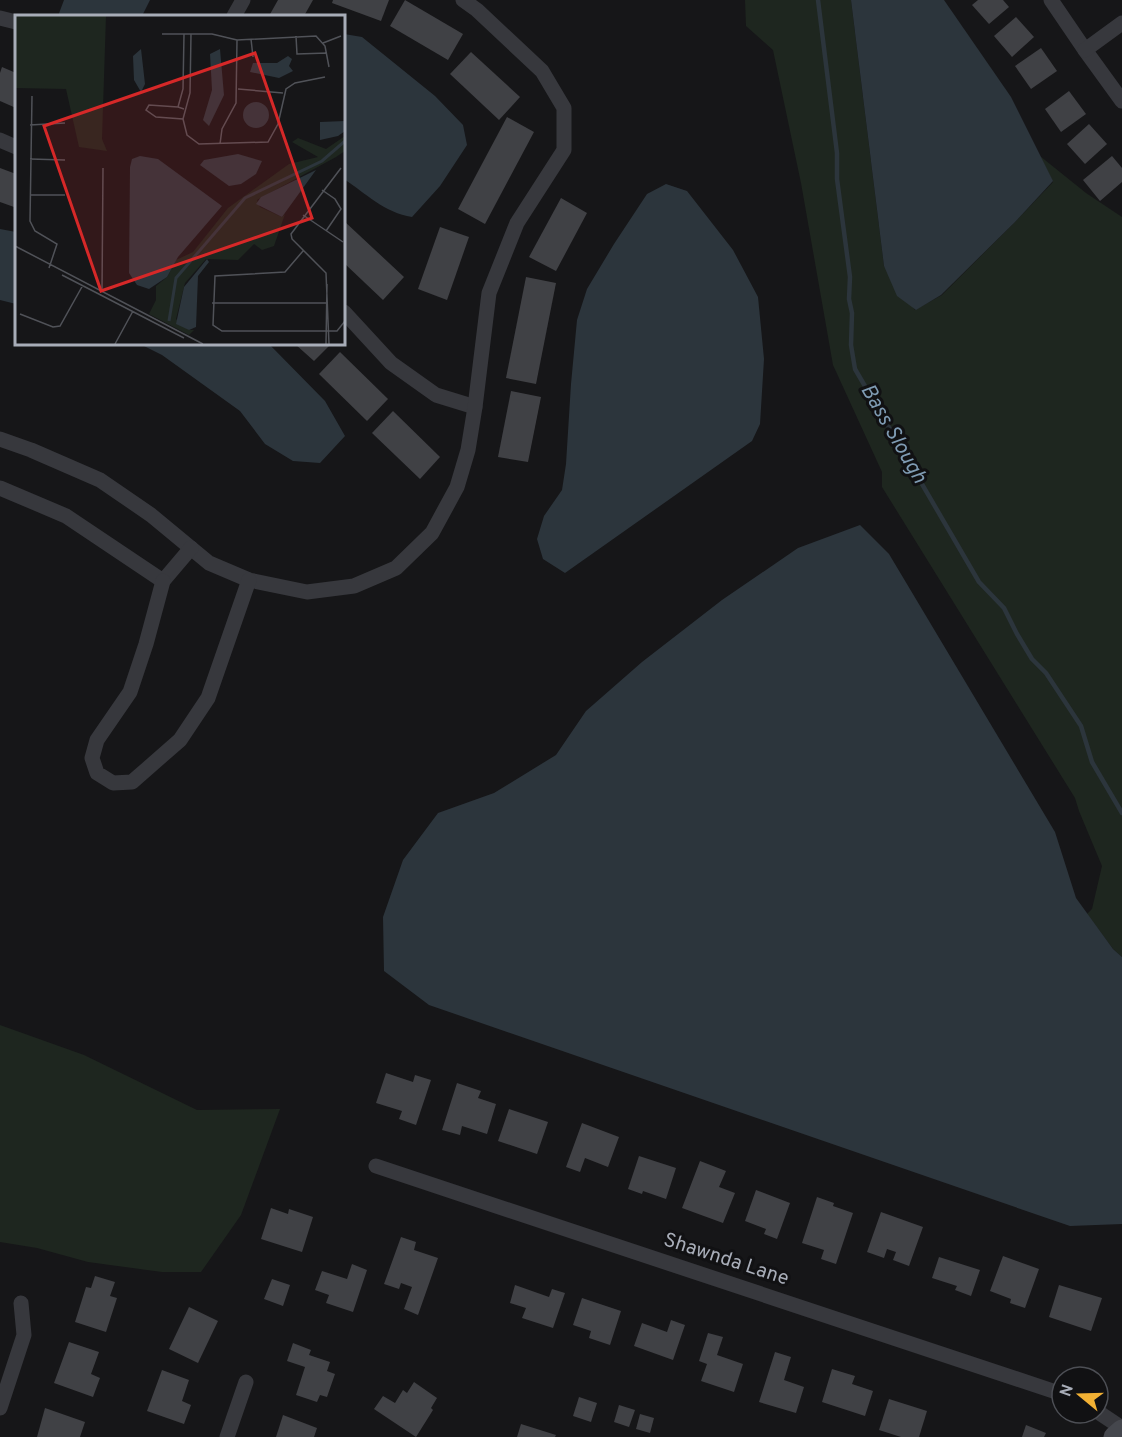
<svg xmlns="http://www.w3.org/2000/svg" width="1122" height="1437" viewBox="0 0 1122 1437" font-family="Overpass,sans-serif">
  <rect width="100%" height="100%" fill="#161618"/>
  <g fill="#1e261f">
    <polygon points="745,0 851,0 884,266 915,310 942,295 1015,222 1053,182 1040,156 1086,193 1122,217 1122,957 1113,949 1087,914 1092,909 1102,866 1079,811 1075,798 882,487 882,472 833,365 801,183 773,50 746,26"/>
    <polygon points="0,1025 84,1055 197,1110 280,1109 241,1215 201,1272 162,1272 88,1262 37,1248 0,1242"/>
  </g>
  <g fill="#2c353c">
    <polygon points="64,0 150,0 142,16 58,16"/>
    <polygon points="851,0 944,0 1011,97 1053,181 1015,222 941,295 916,310 897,296 884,266"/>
    <path d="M344,34L362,37L435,96L463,125L467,145L440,186L412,217C385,213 365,193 344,179Z"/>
    <polygon points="666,184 687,191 733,250 758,297 764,359 760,424 752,441 565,573 543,559 537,539 544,516 562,490 566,464 571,384 577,320 587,289 614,244 647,194"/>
    <polygon points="0,229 16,232 16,304 0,300"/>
    <polygon points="140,344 269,344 325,401 345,436 320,463 293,461 265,444 240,411 162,355"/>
    <polygon points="860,525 889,554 1055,832 1076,898 1113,949 1122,957 1122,1224 1070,1226 429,1005 384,971 383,917 403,860 438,813 494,793 556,755 586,711 642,662 722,600 798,548"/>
  </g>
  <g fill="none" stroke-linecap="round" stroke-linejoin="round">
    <polyline stroke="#2c353c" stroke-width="4.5" points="818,0 837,153 837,179 850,277 849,299 852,313 851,345 855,369 979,582 1004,608 1017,634 1032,659 1046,673 1081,726 1092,762 1122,813"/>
  </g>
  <g fill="#404145">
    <polygon points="278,0 313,0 304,16 269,16"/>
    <polygon points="333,0 389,0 381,21 332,3"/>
    <polygon points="405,0 463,34 448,60 390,26"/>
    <polygon points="978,0 1003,0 1009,7 989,24 972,5"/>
    <polygon points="1016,17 1034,37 1012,57 994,36"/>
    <polygon points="1041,48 1057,71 1031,89 1015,66"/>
    <polygon points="471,52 520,97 499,120 450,74"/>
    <polygon points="2,67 16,73 16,108 0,101 0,73"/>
    <polygon points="1069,91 1086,114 1061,132 1045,109"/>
    <polygon points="507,117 534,132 485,224 458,209"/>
    <polygon points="1089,124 1107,144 1085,164 1067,144"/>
    <polygon points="1112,156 1122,168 1122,182 1100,201 1083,180"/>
    <polygon points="0,168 16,174 16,201 14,207 0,202"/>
    <polygon points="561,198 587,213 556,271 529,257"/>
    <polygon points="344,221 404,277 383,300 344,263"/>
    <polygon points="440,227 469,237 447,300 418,289"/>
    <polygon points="526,277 556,283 536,384 506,378"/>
    <polygon points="295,344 331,344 314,361"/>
    <polygon points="340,352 388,399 367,421 319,374"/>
    <polygon points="511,391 541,397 528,462 498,457"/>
    <polygon points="393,411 440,457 420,479 372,433"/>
    <polygon points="386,1073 413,1082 415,1075 431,1080 416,1125 399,1119 402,1111 376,1103"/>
    <polygon points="457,1083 481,1091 478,1098 496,1104 487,1134 462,1126 460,1135 442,1130"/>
    <polygon points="509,1109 548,1122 537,1154 498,1141"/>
    <polygon points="582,1123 619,1137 608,1167 585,1158 580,1172 566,1167"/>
    <polygon points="639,1156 676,1168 666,1199 643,1191 642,1194 628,1189"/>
    <polygon points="700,1161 726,1171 719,1187 735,1193 723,1223 682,1208"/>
    <polygon points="756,1190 790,1203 777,1239 764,1234 766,1229 745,1221"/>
    <polygon points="817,1197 834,1203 833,1206 853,1213 836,1264 821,1259 824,1250 802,1243"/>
    <polygon points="271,1208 288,1214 289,1209 313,1217 302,1252 261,1239"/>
    <polygon points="881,1212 923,1227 909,1266 893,1260 896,1252 887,1249 884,1258 867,1252"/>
    <polygon points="401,1237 416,1242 414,1250 438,1258 418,1315 404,1309 412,1287 401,1283 399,1289 384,1284"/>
    <polygon points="1003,1256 1039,1269 1025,1308 1010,1303 1011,1299 990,1291"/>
    <polygon points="939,1257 980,1270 971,1296 955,1290 957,1286 932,1278"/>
    <polygon points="352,1264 367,1270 353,1312 326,1303 329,1295 315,1290 322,1271 347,1279"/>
    <polygon points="95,1276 115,1282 110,1296 117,1298 106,1332 75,1322 86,1287 91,1288"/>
    <polygon points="272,1279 290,1285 283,1306 264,1299"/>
    <polygon points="515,1285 549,1297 552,1289 565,1293 553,1328 522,1318 526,1308 510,1303"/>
    <polygon points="1059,1285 1102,1298 1091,1331 1049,1317"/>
    <polygon points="582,1298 621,1311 610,1345 589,1338 591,1331 573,1325"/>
    <polygon points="189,1307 218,1321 198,1363 169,1349"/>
    <polygon points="671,1320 685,1325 673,1360 634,1346 642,1323 667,1332"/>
    <polygon points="708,1333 723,1337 717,1355 743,1364 734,1392 701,1381 707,1364 699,1361"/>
    <polygon points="69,1342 99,1352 91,1374 100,1378 93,1397 54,1383"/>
    <polygon points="293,1343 311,1350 309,1355 330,1362 327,1371 335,1374 327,1397 320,1395 317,1402 296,1395 305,1367 287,1361"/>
    <polygon points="775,1352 791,1357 784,1380 804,1387 796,1413 759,1402"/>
    <polygon points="832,1369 855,1376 852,1384 873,1391 865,1416 822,1402"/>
    <polygon points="162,1370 189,1380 182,1401 191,1405 184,1424 147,1411"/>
    <polygon points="414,1382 437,1398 431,1408 433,1410 416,1437 374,1409 383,1396 395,1403 403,1390 407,1393"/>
    <polygon points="579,1397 597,1403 591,1422 573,1416"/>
    <polygon points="889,1399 927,1411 919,1437 901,1437 879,1430"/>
    <polygon points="619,1405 635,1410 629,1427 614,1422"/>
    <polygon points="45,1408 85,1422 80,1437 37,1437"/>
    <polygon points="640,1414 654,1418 650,1433 636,1429"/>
    <polygon points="283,1415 317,1428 314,1437 276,1437"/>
    <polygon points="521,1424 556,1435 555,1437 517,1437"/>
    <polygon points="1026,1425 1046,1433 1044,1437 1022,1437"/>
  </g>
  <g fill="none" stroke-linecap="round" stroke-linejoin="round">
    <g stroke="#37383d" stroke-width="15">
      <polyline points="1051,0 1085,50 1122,101"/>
      <polyline points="234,16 243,0"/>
      <polyline points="0,18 16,22"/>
      <polyline points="1085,50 1122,23"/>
      <polyline points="0,140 16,147"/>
      <polyline points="344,312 391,363 436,395 475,407"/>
      <polyline points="0,439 31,450 100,480 151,515 209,563 249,580 307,592 354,586 396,568 432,533 457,487 468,450 475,407 489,293 517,223 564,150 564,108 542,71 477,10 463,0"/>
      <polyline points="0,488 66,516 163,581 191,548"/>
      <polyline points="163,581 146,644 130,692 97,740 92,758 97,773 113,783 132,782 180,740 208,698 249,580"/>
      <polyline points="376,1166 1062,1394"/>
      <polyline points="0,1408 24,1335 21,1303"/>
      <polyline points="1098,1412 1122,1428"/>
      <polyline points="227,1437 246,1382"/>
    </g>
    <polyline stroke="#45474d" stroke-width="21" points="1114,1437 1122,1430"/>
  </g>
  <g text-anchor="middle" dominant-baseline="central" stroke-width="6" stroke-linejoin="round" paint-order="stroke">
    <g font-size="20" fill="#a8adb8" stroke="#111113">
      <text transform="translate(726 1260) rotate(18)">Shawnda Lane</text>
    </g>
    <g font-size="21" font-style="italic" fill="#7f9bb3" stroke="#111113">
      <text transform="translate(893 434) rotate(60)">Bass Slough</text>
    </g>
  </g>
  <g transform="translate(15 15)">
    <rect width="330" height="330" fill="#161618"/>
    <path d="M0,1H91L87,124L92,136L64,132L51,74L0,73ZM330,121V136L321,142L242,185L245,192L267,202L270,199L259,231L247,235L239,229L223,245L191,244L170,268L161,304L174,315H179L174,320L134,299L141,285V271L152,262L161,245L178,237L213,193L274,149L303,142L277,127L283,123L311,134Z" fill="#1e261f"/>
    <path d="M126,34L130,69L126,77L119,65L118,41ZM205,34L209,80L194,111L188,105L197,75L195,39ZM273,41L277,44L274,51L278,56L264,63L235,57L238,48H262ZM228 100a13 13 0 1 1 26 0a13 13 0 1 1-26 0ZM330,106V116L323,121L305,125V107ZM223,139L247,146L241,159L226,169L214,171L185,150L189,145ZM125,141L143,144L207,191L163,242L152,262L134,274L122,270L114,258L115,152L117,144ZM301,155L267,202L241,189L246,182ZM192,244L194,247L183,261L181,312L174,315L161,309L169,272Z" fill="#2c353c"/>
    <path fill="none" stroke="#2c353c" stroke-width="3" d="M154,306L161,263L230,183L307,146L330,126"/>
    <path fill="none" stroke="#505258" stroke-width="1.5" d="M147,19H197L222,25L301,21L310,31L314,52M169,19L168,74L163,92L169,94M176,19L175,78L168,104L172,120L184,129L253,127L263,109L271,74L280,68L310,62M281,21L282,39L312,38M236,24L238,42M308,28L326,21M223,74L268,78M17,81L15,206L20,216L42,229L34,253M163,92L134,90L131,95L141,102L168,104M15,110L50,108M205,129L207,114L221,88L222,25M15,144L50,145M307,175L320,184L326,194L311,216M15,180H50M288,200L328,227M0,231L188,329M288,236L270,257L200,261L198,310L207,316H322L330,306M47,260L169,323M87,276L88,153M197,288H313M5,299L38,312L45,311L68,270M100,329L118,296M311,329L312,269M314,329L311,258L277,224L276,219L326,153"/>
    <path fill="#d62828" fill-opacity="0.15" stroke="#d62828" stroke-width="3" d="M240,38L297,203L86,276L29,111Z"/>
    <rect width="330" height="330" fill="none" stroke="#a8adb8" stroke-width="3"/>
  </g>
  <g transform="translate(1080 1395) rotate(289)"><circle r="28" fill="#111113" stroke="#4d4f55" stroke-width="1.5"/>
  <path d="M0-4.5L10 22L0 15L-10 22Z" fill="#f2b134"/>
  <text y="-9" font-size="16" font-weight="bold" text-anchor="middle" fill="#a8adb8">N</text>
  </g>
</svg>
